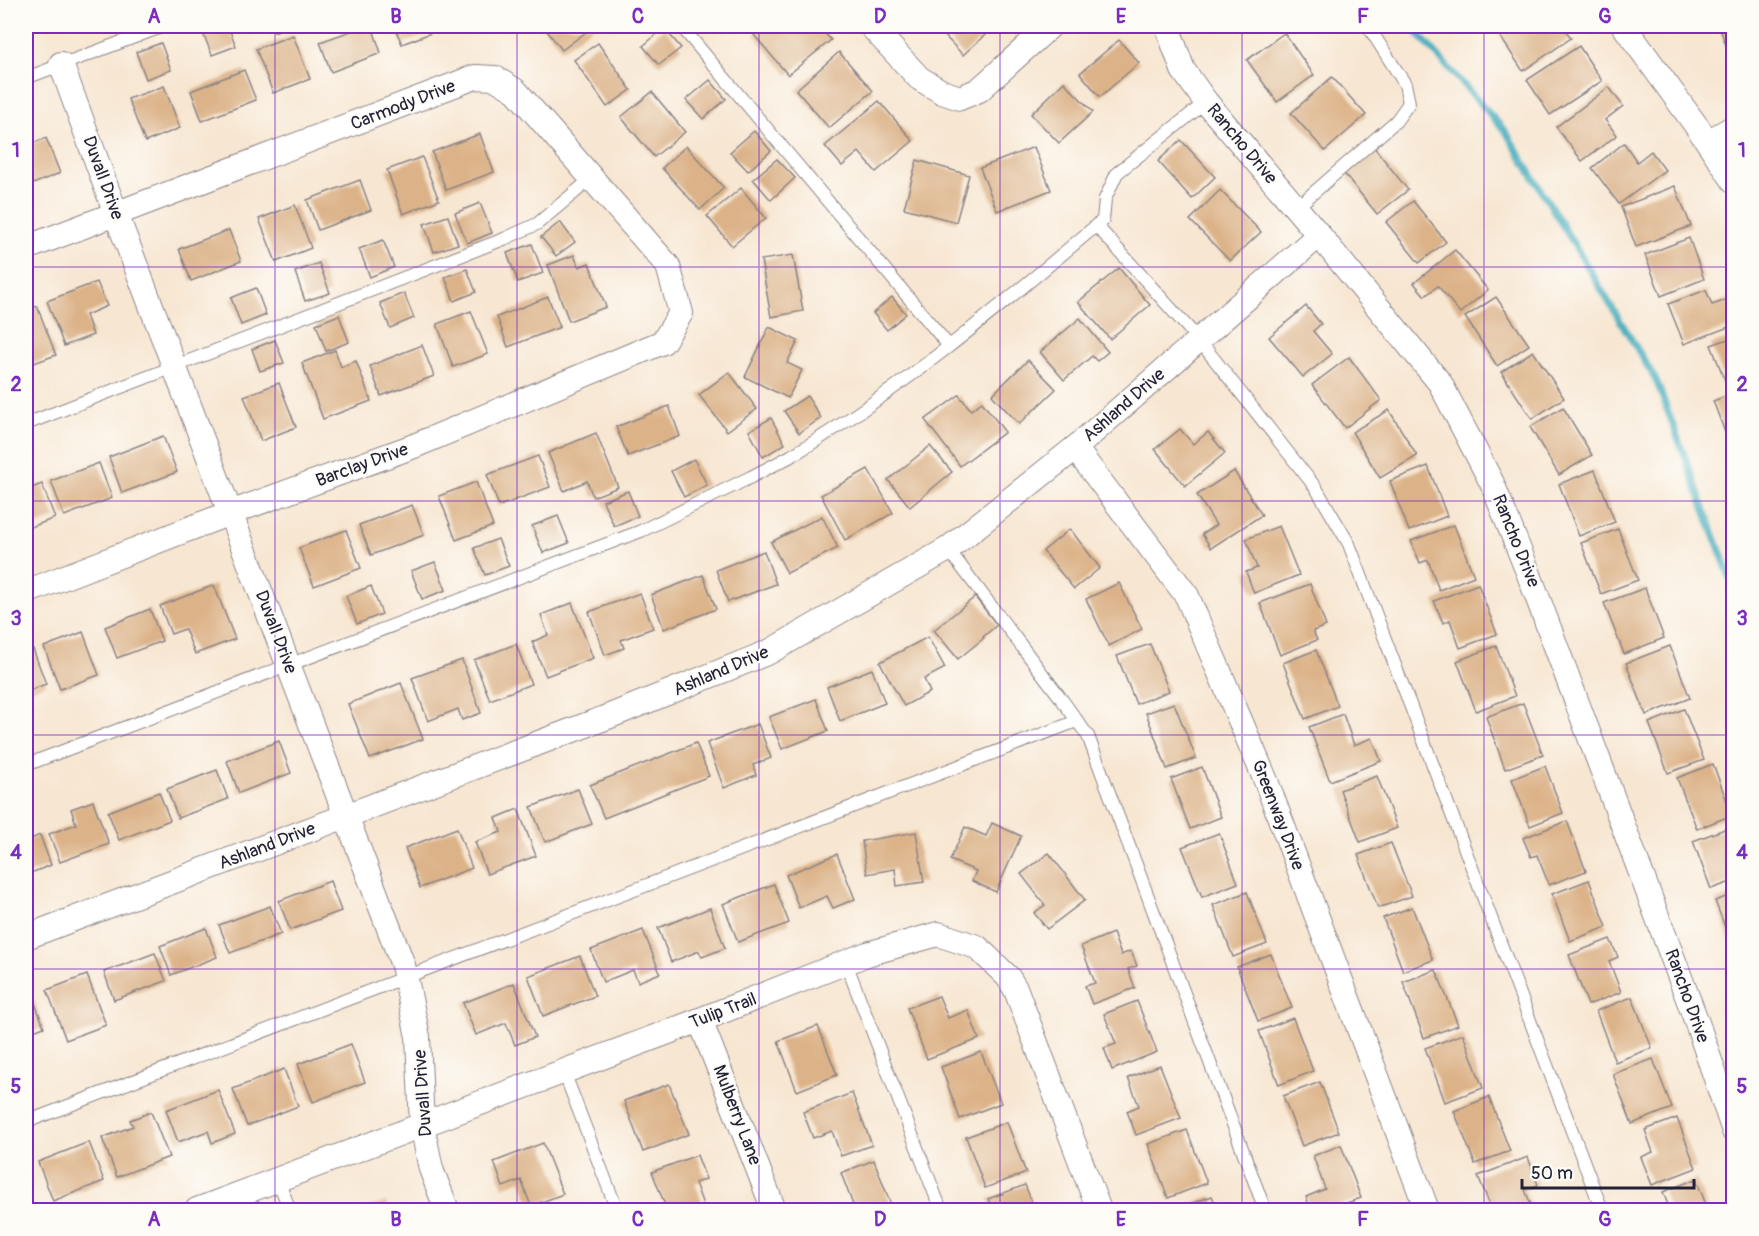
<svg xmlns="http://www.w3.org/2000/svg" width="1759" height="1236" viewBox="0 0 1759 1236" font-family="Pangolin,sans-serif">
  <rect width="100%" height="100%" fill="#fdfcf7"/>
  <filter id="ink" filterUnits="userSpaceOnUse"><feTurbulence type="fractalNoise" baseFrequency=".0167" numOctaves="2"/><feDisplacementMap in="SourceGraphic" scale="12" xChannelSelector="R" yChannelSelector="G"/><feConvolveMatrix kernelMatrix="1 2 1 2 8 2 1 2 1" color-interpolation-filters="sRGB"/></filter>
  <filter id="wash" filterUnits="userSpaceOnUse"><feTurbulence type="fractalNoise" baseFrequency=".008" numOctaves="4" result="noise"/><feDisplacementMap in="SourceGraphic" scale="24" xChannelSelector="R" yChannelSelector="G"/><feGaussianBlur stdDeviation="1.35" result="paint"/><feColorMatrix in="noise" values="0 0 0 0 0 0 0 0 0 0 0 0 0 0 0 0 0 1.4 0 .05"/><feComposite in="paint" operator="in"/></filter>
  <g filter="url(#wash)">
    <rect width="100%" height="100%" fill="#f7e6d1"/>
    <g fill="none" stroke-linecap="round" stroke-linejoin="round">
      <polyline stroke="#3caabb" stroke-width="7" points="1411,26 1506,132 1656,380 1734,588"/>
    </g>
    <g id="blocks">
      <g fill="#dcb389">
        <polygon points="200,26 228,26 236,46 212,55"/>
        <polygon points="272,26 289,26 274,32"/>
        <polygon points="365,26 372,26 381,53 331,72 320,42"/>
        <polygon points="394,26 433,26 436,31 402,44"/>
        <polygon points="543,26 594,26 562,50"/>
        <polygon points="765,26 818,26 831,40 788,75 754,35"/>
        <polygon points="951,26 995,26 963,55 942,33"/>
        <polygon points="1482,26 1498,26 1488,33"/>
        <polygon points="1513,26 1534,26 1537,30 1544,26 1563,26 1571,38 1523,71 1499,35"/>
        <polygon points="1719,26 1734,26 1734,64 1733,64"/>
        <polygon points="664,28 681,48 659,65 643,46"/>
        <polygon points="1284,33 1314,75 1277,102 1247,60"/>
        <polygon points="293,35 310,79 273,93 256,49"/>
        <polygon points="1119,40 1139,63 1100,97 1080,73"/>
        <polygon points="161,43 171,70 146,79 136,52"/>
        <polygon points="598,43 631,90 607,107 574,60"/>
        <polygon points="1579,46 1602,81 1550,115 1527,80"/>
        <polygon points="839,52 873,91 829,128 796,90"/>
        <polygon points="244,70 256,100 202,121 191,91"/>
        <polygon points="1332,77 1366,115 1325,151 1291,113"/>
        <polygon points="710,80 726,99 703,119 686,100"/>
        <polygon points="1064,82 1093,112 1059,143 1031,114"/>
        <polygon points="164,86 180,128 145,142 128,99"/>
        <polygon points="1609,87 1623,106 1605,120 1617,135 1582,161 1556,127"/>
        <polygon points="652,92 685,132 654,157 621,117"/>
        <polygon points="879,101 913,141 876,172 859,152 842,166 825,146"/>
        <polygon points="754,131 771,151 748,171 730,152"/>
        <polygon points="480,134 494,172 446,190 432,152"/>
        <polygon points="46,138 60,173 26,187 26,146"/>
        <polygon points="1181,140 1215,177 1192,199 1158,161"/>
        <polygon points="1624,143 1637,162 1651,151 1665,170 1619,204 1592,168"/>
        <polygon points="686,146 724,188 700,210 662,168"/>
        <polygon points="1034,147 1051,190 997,211 980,168"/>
        <polygon points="1374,147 1408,190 1377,214 1343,172"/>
        <polygon points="422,157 439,200 403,214 387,170"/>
        <polygon points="777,159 795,178 771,200 753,179"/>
        <polygon points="917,160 969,175 956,222 904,208"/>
        <polygon points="360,180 371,210 318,230 307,200"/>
        <polygon points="1675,186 1691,226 1636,247 1621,207"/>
        <polygon points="741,188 766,218 732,246 707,216"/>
        <polygon points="1220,190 1261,232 1230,261 1190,220"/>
        <polygon points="1413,201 1446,242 1419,263 1386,222"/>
        <polygon points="480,203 492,233 467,243 455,213"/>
        <polygon points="295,205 311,248 276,262 259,219"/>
        <polygon points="448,216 458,244 434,252 424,224"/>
        <polygon points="560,222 575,242 556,256 541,237"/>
        <polygon points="229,230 241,261 191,281 179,249"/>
        <polygon points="1689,238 1704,279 1661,296 1645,255"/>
        <polygon points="383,240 394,267 370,277 359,249"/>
        <polygon points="532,244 543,273 518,282 507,253"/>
        <polygon points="1455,250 1488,290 1460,313 1438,286 1425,296 1414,283"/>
        <polygon points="574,255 579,267 589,263 606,307 569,321 548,265"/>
        <polygon points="793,255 803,311 771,317 761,260"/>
        <polygon points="319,263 330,293 305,301 295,272"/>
        <polygon points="1119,268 1150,305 1110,339 1078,302"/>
        <polygon points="467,269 476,292 454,301 445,277"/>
        <polygon points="97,282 107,306 86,315 93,335 64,346 47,301"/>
        <polygon points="256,288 266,315 241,325 231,298"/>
        <polygon points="1706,290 1712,305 1734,297 1734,325 1684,344 1668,304"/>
        <polygon points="404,293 414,318 390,328 380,303"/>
        <polygon points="548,297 560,327 508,347 497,317"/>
        <polygon points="892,297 906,314 887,330 873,313"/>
        <polygon points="1496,297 1529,345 1497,366 1465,317"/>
        <polygon points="37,306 56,355 26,366 26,311"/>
        <polygon points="1306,306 1321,324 1313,331 1332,354 1303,377 1269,337"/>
        <polygon points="471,311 488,354 453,367 437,324"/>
        <polygon points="339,315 349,342 326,351 316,324"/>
        <polygon points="1080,318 1108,352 1097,361 1092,356 1064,380 1040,352"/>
        <polygon points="769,327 798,341 787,363 802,370 788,398 745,377"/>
        <polygon points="1734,337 1734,380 1726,383 1711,345"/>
        <polygon points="275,340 284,363 260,371 252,349"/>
        <polygon points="422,345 434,376 381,396 370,366"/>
        <polygon points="335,350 341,367 356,361 371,401 323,419 302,363"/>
        <polygon points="1533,351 1564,398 1532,419 1501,372"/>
        <polygon points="1349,357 1381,400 1345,428 1312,385"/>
        <polygon points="1028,360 1056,389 1019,424 992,395"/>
        <polygon points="729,372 757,409 727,431 699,395"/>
        <polygon points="279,383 296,427 261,441 244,396"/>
        <polygon points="1734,393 1734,438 1728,440 1713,401"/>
        <polygon points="959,395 971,410 982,402 1005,432 960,466 925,420"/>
        <polygon points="807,396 821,418 799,433 784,411"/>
        <polygon points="669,406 680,436 628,456 616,427"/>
        <polygon points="1563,407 1592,455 1559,475 1530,427"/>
        <polygon points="1389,410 1417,456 1380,478 1352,432"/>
        <polygon points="771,418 785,444 763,457 749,431"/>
        <polygon points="1180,429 1193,444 1208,432 1225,453 1185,486 1155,449"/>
        <polygon points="596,433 618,487 593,497 587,481 564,491 548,453"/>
        <polygon points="163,436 177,472 122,493 109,457"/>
        <polygon points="930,446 952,472 910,507 888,480"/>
        <polygon points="538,456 550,487 499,506 487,475"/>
        <polygon points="694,459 707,485 684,497 671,471"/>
        <polygon points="99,463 112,498 64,516 51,481"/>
        <polygon points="1428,466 1447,516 1409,531 1390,481"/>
        <polygon points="868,469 893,513 845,540 821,495"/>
        <polygon points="1595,470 1615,522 1579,536 1559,484"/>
        <polygon points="1234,471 1262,515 1211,548 1202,534 1216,525 1197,495"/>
        <polygon points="476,482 493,526 456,540 439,496"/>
        <polygon points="42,484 55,518 26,529 26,490"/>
        <polygon points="628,491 638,516 614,526 603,501"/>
        <polygon points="412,505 424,535 371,555 359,525"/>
        <polygon points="558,516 569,543 543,553 532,526"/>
        <polygon points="822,516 838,548 787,573 771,542"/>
        <polygon points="1454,525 1474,576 1439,590 1428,560 1420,563 1411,541"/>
        <polygon points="1279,526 1299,575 1254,593 1246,572 1257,568 1246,539"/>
        <polygon points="1070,529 1100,568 1074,589 1043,551"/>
        <polygon points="1618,529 1638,580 1601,594 1581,543"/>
        <polygon points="346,530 361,568 314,586 299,548"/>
        <polygon points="498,539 509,566 485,575 474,548"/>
        <polygon points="764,551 776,584 728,602 716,570"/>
        <polygon points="435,562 446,590 422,599 411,571"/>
        <polygon points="703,575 716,609 664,629 651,595"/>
        <polygon points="1119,583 1142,629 1109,646 1086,599"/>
        <polygon points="1310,584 1326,626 1313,631 1317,640 1280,655 1260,603"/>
        <polygon points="1478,584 1497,634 1460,648 1450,620 1443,623 1434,601"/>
        <polygon points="214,585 235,639 195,654 185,629 171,634 160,606"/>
        <polygon points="371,586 382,614 357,624 346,596"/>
        <polygon points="1645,588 1664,638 1624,654 1604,603"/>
        <polygon points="640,593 653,628 621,640 624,648 605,655 589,612"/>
        <polygon points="975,597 997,625 983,637 984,638 958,659 934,630"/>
        <polygon points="572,603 593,658 546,676 532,642 548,635 541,615"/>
        <polygon points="150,609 162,641 117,658 105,627"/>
        <polygon points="83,632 99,675 60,689 44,647"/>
        <polygon points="928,637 945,668 924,679 930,692 904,706 880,662"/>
        <polygon points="516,644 531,684 490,700 474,660"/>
        <polygon points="1150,644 1169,691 1136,704 1117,656"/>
        <polygon points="1496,646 1515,696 1476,711 1457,661"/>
        <polygon points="1670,646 1690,698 1646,715 1626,663"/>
        <polygon points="33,649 46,684 26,692 26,652"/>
        <polygon points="1316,650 1338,706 1305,719 1283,663"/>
        <polygon points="462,660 481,713 462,720 458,709 428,721 412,678"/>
        <polygon points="872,669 885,703 840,721 827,687"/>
        <polygon points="401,683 423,739 370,759 348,704"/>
        <polygon points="816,699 828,731 782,749 769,717"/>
        <polygon points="1174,703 1196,758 1167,769 1146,713"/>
        <polygon points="1523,703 1543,755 1505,769 1486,717"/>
        <polygon points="1684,709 1704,760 1668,773 1649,723"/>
        <polygon points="1343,714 1354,745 1372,738 1381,761 1330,781 1309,727"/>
        <polygon points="758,724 771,758 753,765 756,775 724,788 707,743"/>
        <polygon points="279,741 291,773 239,793 227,761"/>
        <polygon points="696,743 709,776 604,818 590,785"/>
        <polygon points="1713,764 1732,815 1697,829 1677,778"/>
        <polygon points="1545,766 1563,813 1530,826 1512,779"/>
        <polygon points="1202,767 1221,817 1190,829 1171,779"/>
        <polygon points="217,770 228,799 178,818 167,789"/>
        <polygon points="1377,776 1397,828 1360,842 1340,790"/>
        <polygon points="578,789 592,824 545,842 531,807"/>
        <polygon points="159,792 170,820 119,840 108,812"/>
        <polygon points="93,801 109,844 60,862 49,834 76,824 71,809"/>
        <polygon points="518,809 536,856 487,874 475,842 501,832 496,818"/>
        <polygon points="1567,821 1586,871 1549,885 1537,855 1531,857 1523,838"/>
        <polygon points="992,823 1021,836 996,892 972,881 976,871 950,860 965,827 986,836"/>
        <polygon points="1730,827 1734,837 1734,881 1711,889 1693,841"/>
        <polygon points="457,828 472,868 420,888 405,848"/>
        <polygon points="916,832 924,882 897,886 895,869 867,874 862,841"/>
        <polygon points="1219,833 1238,883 1202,897 1182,847"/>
        <polygon points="40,835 51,865 26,875 26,841"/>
        <polygon points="1391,843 1412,896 1378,908 1358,855"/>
        <polygon points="1049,853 1085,900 1047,929 1034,913 1045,905 1021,874"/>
        <polygon points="837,854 855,899 833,908 827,896 799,908 786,875"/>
        <polygon points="1589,880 1607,927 1570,941 1552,894"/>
        <polygon points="330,881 341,911 290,930 279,901"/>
        <polygon points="774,884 789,923 738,942 723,904"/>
        <polygon points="1247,892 1267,944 1233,957 1213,905"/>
        <polygon points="1734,894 1734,948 1733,948 1715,901"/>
        <polygon points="270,906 281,934 230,953 219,925"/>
        <polygon points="1412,907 1433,960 1403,971 1383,918"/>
        <polygon points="710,908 725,948 702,957 699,951 671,962 658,928"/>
        <polygon points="206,928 217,957 171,975 160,946"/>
        <polygon points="643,930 660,973 638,982 633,970 603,982 591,950"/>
        <polygon points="1113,933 1121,955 1131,951 1137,966 1128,969 1135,988 1092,1004 1085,986 1095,983 1081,946"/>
        <polygon points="1610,939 1618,957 1609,961 1621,992 1588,1005 1569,955"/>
        <polygon points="155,953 166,981 114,1000 104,972"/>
        <polygon points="1271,954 1292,1008 1258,1021 1237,967"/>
        <polygon points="580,956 595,996 543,1016 528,976"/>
        <polygon points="1436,970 1458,1025 1424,1038 1403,982"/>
        <polygon points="87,975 106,1025 66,1040 47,990"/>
        <polygon points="514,983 535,1037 515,1045 506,1023 476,1035 463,1003"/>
        <polygon points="939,996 948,1018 968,1010 979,1039 927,1059 907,1008"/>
        <polygon points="1632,997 1652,1048 1615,1062 1596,1011"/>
        <polygon points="33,998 44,1027 26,1034 26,1001"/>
        <polygon points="1137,1001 1157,1052 1112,1070 1104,1048 1116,1044 1104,1014"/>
        <polygon points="1293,1018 1313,1071 1279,1085 1259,1031"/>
        <polygon points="818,1026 837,1075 797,1091 778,1041"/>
        <polygon points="1463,1034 1483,1088 1445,1102 1425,1048"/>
        <polygon points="351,1044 365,1082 313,1102 298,1064"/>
        <polygon points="981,1052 1001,1103 960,1119 941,1067"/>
        <polygon points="1653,1059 1672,1108 1632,1124 1613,1074"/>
        <polygon points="1160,1065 1181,1118 1136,1135 1127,1111 1139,1106 1128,1078"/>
        <polygon points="284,1069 298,1106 247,1126 233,1089"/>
        <polygon points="1320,1082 1339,1132 1302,1146 1283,1096"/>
        <polygon points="669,1084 689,1134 643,1152 624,1101"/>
        <polygon points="218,1090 235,1134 212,1143 208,1131 178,1142 166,1110"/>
        <polygon points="852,1093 872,1145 841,1156 832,1131 813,1138 803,1112"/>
        <polygon points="1489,1097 1510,1151 1475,1164 1454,1111"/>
        <polygon points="151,1112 169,1157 117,1177 102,1138 133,1126 130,1120"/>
        <polygon points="1677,1118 1696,1168 1652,1185 1641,1157 1653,1152 1645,1130"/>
        <polygon points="1007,1122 1026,1173 985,1188 966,1137"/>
        <polygon points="1187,1130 1207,1183 1168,1198 1148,1144"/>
        <polygon points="89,1142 104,1181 53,1201 38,1162"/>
        <polygon points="543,1143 563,1194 531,1206 521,1180 503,1187 494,1162"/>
        <polygon points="1341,1145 1361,1198 1327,1210 1311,1210 1306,1197 1325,1189 1313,1156"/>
        <polygon points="697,1155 706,1179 695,1183 705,1210 667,1210 652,1172"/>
        <polygon points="1528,1157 1538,1185 1525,1190 1533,1210 1492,1210 1478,1176"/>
        <polygon points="874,1160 893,1210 838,1210 853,1205 841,1173"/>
        <polygon points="1696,1179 1708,1210 1670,1210 1663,1192"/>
        <polygon points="1025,1185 1035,1210 993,1210 988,1199"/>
        <polygon points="26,1196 31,1210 26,1210"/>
        <polygon points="1212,1196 1218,1210 1174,1210"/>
        <polygon points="386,1202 389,1210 362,1210"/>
      </g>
    </g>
  </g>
  <g filter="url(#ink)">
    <use href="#blocks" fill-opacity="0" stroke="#8c8486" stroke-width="1.5"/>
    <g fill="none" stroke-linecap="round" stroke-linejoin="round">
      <defs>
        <g id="service">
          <polyline points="681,26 949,346"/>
          <polyline points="26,78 164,26"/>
          <polyline points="1296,208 1396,121 1409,103 1405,84 1368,26"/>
          <polyline points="1096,225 1199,340 1316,488 1349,544 1602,1210"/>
          <polyline points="26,424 504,239 537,224 592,178"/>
          <polyline points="948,549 1060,697 1088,736 1265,1210"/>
          <path d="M26,765L641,531C678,513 714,495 751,477C764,470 778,463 791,456C903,389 1003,304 1103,220L1105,199L1117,173L1206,102"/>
          <polyline points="846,963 941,1210"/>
          <polyline points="564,1072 617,1210"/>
          <polyline points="26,1122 1077,721"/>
          <polyline points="278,1180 290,1210"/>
        </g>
        <g id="minor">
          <polyline points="871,26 919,78 942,92 960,98 979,90 1050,26"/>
          <polyline points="1167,26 1183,70 1206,102 1319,235 1440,383 1492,483 1528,572 1696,1020 1734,1131"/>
          <polyline points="1624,26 1708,142 1734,181"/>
          <polyline points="61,64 116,214 403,965 418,1037 422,1125 431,1169 447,1210"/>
          <polyline points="1708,142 1734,127"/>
          <polyline points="26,248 475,77 495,78 516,91 668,266 681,313 663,342 414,446 230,513 26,592"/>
          <polyline points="1075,448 1187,596 1266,781 1427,1210"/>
          <polyline points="26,937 610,716 769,652 948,549 1075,448 1319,235"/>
          <polyline points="700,1020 774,1210"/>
          <polyline points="197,1210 700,1020 867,954 938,934 977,947 1008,977 1016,990 1099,1210"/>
        </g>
      </defs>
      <use href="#service" stroke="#8c8486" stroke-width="14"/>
      <use href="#minor" stroke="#8c8486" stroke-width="26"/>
      <use href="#service" stroke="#fff" stroke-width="12"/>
      <use href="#minor" stroke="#fff" stroke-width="24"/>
    </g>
  </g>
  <path fill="none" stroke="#7b2cbf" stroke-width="1.5" stroke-opacity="0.55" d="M275,26V1210M517,26V1210M759,26V1210M1000,26V1210M1242,26V1210M1484,26V1210M26,267H1734M26,501H1734M26,735H1734M26,969H1734"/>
  <g text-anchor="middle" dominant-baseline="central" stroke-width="4.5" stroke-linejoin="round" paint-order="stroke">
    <g font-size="18" fill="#22223b" stroke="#fdfcf7">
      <text transform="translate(403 105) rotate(-21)">Carmody Drive</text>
      <text transform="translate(1242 144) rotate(50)">Rancho Drive</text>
      <text transform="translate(103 178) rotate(70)">Duvall Drive</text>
      <text transform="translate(1124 405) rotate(-41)">Ashland Drive</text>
      <text transform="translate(362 465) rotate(-20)">Barclay Drive</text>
      <text transform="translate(1516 541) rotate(68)">Rancho Drive</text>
      <text transform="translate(276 632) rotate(69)">Duvall Drive</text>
      <text transform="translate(721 671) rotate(-23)">Ashland Drive</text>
      <text transform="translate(1278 815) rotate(69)">Greenway Drive</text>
      <text transform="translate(267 846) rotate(-21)">Ashland Drive</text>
      <text transform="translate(1687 996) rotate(70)">Rancho Drive</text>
      <text transform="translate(723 1011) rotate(-21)">Tulip Trail</text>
      <text transform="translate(423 1093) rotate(-94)">Duvall Drive</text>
      <text transform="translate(737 1115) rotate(69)">Mulberry Lane</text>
    </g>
  </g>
  <rect width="1759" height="1236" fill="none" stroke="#fdfcf7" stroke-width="66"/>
  <path d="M1522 1179v9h172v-9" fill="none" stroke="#22223b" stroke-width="3"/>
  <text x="1531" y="1179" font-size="18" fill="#22223b" stroke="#fdfcf7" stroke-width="4.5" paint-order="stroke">50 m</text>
  <rect x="33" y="33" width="1693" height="1170" fill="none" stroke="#7b2cbf" stroke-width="2"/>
  <g font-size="20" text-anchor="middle" font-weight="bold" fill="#7b2cbf">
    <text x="154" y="23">A</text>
    <text x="396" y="23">B</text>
    <text x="638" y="23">C</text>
    <text x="880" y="23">D</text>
    <text x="1121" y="23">E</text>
    <text x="1363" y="23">F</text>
    <text x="1605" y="23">G</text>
    <text x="16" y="157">1</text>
    <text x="1742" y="157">1</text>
    <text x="16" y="391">2</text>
    <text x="1742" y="391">2</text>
    <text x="16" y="625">3</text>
    <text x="1742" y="625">3</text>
    <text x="16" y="859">4</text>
    <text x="1742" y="859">4</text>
    <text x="16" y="1093">5</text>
    <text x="1742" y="1093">5</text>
    <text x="154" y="1226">A</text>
    <text x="396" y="1226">B</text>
    <text x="638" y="1226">C</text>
    <text x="880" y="1226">D</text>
    <text x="1121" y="1226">E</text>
    <text x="1363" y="1226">F</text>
    <text x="1605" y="1226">G</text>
  </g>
</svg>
